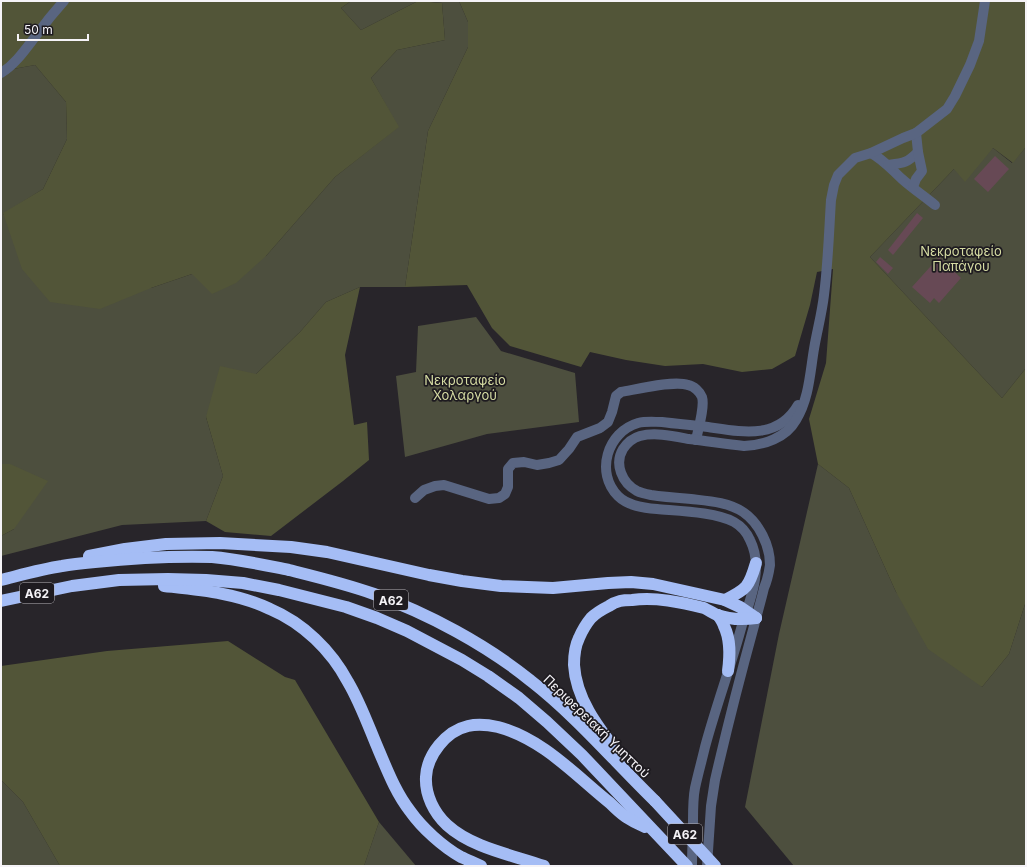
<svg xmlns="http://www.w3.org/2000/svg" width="1027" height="867" viewBox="0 0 1027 867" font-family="Inter,sans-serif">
  <rect width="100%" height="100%" fill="#28252a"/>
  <g fill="#4d4f3e">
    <polygon points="351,1 418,1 361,30 341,8"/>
    <polygon points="423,1 459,1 468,22 468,47 428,131 405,287 360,287 326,302 300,332 256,374 206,417 223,476 206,521 122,525 1,556 1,536 14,529 10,464 1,464 1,77 13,69 35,65 66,102 67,139 43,189 3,214 151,288 192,274 266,256 335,177 398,127 371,78 397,50 445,40 442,3"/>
    <polygon points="1026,147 1026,368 1002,398 870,257 954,169 993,148 1012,163"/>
    <polygon points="476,317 501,351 575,373 579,422 487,434 405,457 396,376 416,372 418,326"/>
    <polygon points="818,464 849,488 896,592 982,687 1009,654 1026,601 1026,866 794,866 745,807 779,634"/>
    <polygon points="1,780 23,802 60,866 1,866"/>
    <polygon points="379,822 416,866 364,866"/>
  </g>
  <g fill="#525538">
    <polygon points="1,1 351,1 341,8 361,30 418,1 442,3 445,40 397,50 371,78 399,127 335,177 266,256 236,283 212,294 192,274 151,288 100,309 50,302 22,269 3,213 43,189 67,139 66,102 35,65 13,69 1,77"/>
    <polygon points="459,1 1026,1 1026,147 1013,163 993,148 965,182 954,169 870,257 1002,398 1026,368 1026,601 1009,654 982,687 928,649 896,592 849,488 818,464 809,419 826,363 833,269 817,272 810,305 795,356 772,369 742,372 703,364 665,366 626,360 590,352 581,367 510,346 492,328 467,285 405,287 428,131 468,47 468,22"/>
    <polygon points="360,287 345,355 354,425 367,422 369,460 343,481 271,536 225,532 206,521 223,476 206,417 220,366 256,374 300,332 326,302"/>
    <polygon points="1,464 10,464 48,481 14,529 1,536"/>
    <polygon points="228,641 285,677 295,680 379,822 364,866 60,866 23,802 1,780 1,666 107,651"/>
  </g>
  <g fill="#674955">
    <polygon points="995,156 1009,169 988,192 974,179"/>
    <polygon points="917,213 923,218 893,255 888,250"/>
    <polygon points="880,257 893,268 888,274 876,262"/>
    <polygon points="939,257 961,278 939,303 934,298 930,303 912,287"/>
  </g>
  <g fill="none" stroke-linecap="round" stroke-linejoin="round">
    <g stroke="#596581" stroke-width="10">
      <path d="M1,73C16,64 27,47 38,33C46,22 55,11 64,1"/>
      <path d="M871,153C884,160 892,170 902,179C912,188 924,196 935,205"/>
      <path d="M888,165C904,163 907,163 918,152"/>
      <polyline points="913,187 916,179 922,171 918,152 916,133"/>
      <path d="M415,498L424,490L435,486L444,485L489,499L499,498L505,494L508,487V469L513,463L524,462L537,465L549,463L559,460L569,449L577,437L600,428L608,422L612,412L616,396L621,392C638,389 674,380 688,385C694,386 700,392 702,397C705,406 698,430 696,440"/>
    </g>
    <g stroke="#596581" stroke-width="10">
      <path d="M692,866C692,851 693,836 693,821C693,810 693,798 695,788C698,774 702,760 705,747C716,706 731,666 742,625C747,610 753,594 755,579C757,566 756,552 750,540C747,533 741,526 734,522C716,512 679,511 657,509C644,508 628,506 618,496C595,473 607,432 638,423C646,421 654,422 662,422C677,424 693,425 708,427C742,432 778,440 798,405"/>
      <path d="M707,866L711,806L715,780C727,728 740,677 754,626C757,614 761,601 764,588C767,581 769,572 770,565C770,545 759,523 743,512C728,502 709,501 691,499C678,498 664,497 651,495C646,494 641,493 637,491C622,483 614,464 623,449C627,443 633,438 640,436C655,432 673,436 689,439C707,441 725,444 744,446C764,445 786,438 796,420C809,399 810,373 814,349C817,331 822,313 824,295C828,264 829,232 831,200L834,185L838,175L855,158L871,153L903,138L916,133L947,109L955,96L970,65L979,41L985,1"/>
    </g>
    <g stroke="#a5bdf5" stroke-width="12">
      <polyline points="89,556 125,549 166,544 220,543 291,547 327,552 429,575 462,581 501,586 553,588 608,583 631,582 653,584 725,600 740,607 756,618"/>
      <path d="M1,580C21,575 42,569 62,566C73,564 84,563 95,562C134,558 173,556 212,557C238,559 264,565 289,570C317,577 346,584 374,594C427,613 487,645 531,681C576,716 614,761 655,801"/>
      <path d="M164,586C200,590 237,593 270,609C303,623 331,650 348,682C361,704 369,728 379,751C388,772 396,793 410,811C422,828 443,847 461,857C468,860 474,863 481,866"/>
      <path d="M725,600C747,589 749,587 756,563"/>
      <polyline points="1,601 72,586 119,580 168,579 206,580 243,583 279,590 346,607 377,618 407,631 462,660 488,676 519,698 547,722 582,755 687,866"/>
      <path d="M718,615C720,618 723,622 724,626C731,640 730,656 728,671"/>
      <path d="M618,753C598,727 576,699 574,665C574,656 575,646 579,638C582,631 586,624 591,618C596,613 603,609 609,606C612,604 616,602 620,601C624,600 628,600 632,600C656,597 680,602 704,608C708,610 713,613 717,615C731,620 742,620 756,618"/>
      <path d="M544,866C513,855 472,848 447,825C434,813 425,795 426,777C427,755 446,731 468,726C477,724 489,725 498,727C543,739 575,775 610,803C615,808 620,813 626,817C632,821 638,824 645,827"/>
    </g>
    <polyline stroke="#a5bdf5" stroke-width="12" points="655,801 715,866"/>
  </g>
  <g text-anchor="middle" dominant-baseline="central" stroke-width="3.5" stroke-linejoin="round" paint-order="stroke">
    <g fill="#1e1b20" stroke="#b4b2b6" stroke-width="1">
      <rect x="20" y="583" width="34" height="20" rx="3"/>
      <rect x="374" y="590" width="34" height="20" rx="3"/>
      <rect x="668" y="824" width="34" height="20" rx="3"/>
    </g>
    <g font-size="12" font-weight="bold" fill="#f5f3f7">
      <text x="37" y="593">Α62</text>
      <text x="391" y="600">Α62</text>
      <text x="685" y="834">Α62</text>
    </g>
    <g font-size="13" fill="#d6dca3" stroke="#1e1b20">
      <text x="961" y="251">Νεκροταφείο<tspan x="961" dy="15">Παπάγου</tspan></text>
      <text x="465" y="380">Νεκροταφείο<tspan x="465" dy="15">Χολαργού</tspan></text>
    </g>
    <g font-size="13" fill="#f5f3f7" stroke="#1e1b20">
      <text transform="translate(597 726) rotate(44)">Περιφερειακή Υμηττού</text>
    </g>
  </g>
  <rect width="1027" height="867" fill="none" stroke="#f5f3f7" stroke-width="4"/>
  <path d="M18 34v6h70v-6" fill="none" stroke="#f5f3f7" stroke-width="2"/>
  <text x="24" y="34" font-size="12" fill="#f5f3f7" stroke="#1e1b20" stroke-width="3" paint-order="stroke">50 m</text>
</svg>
